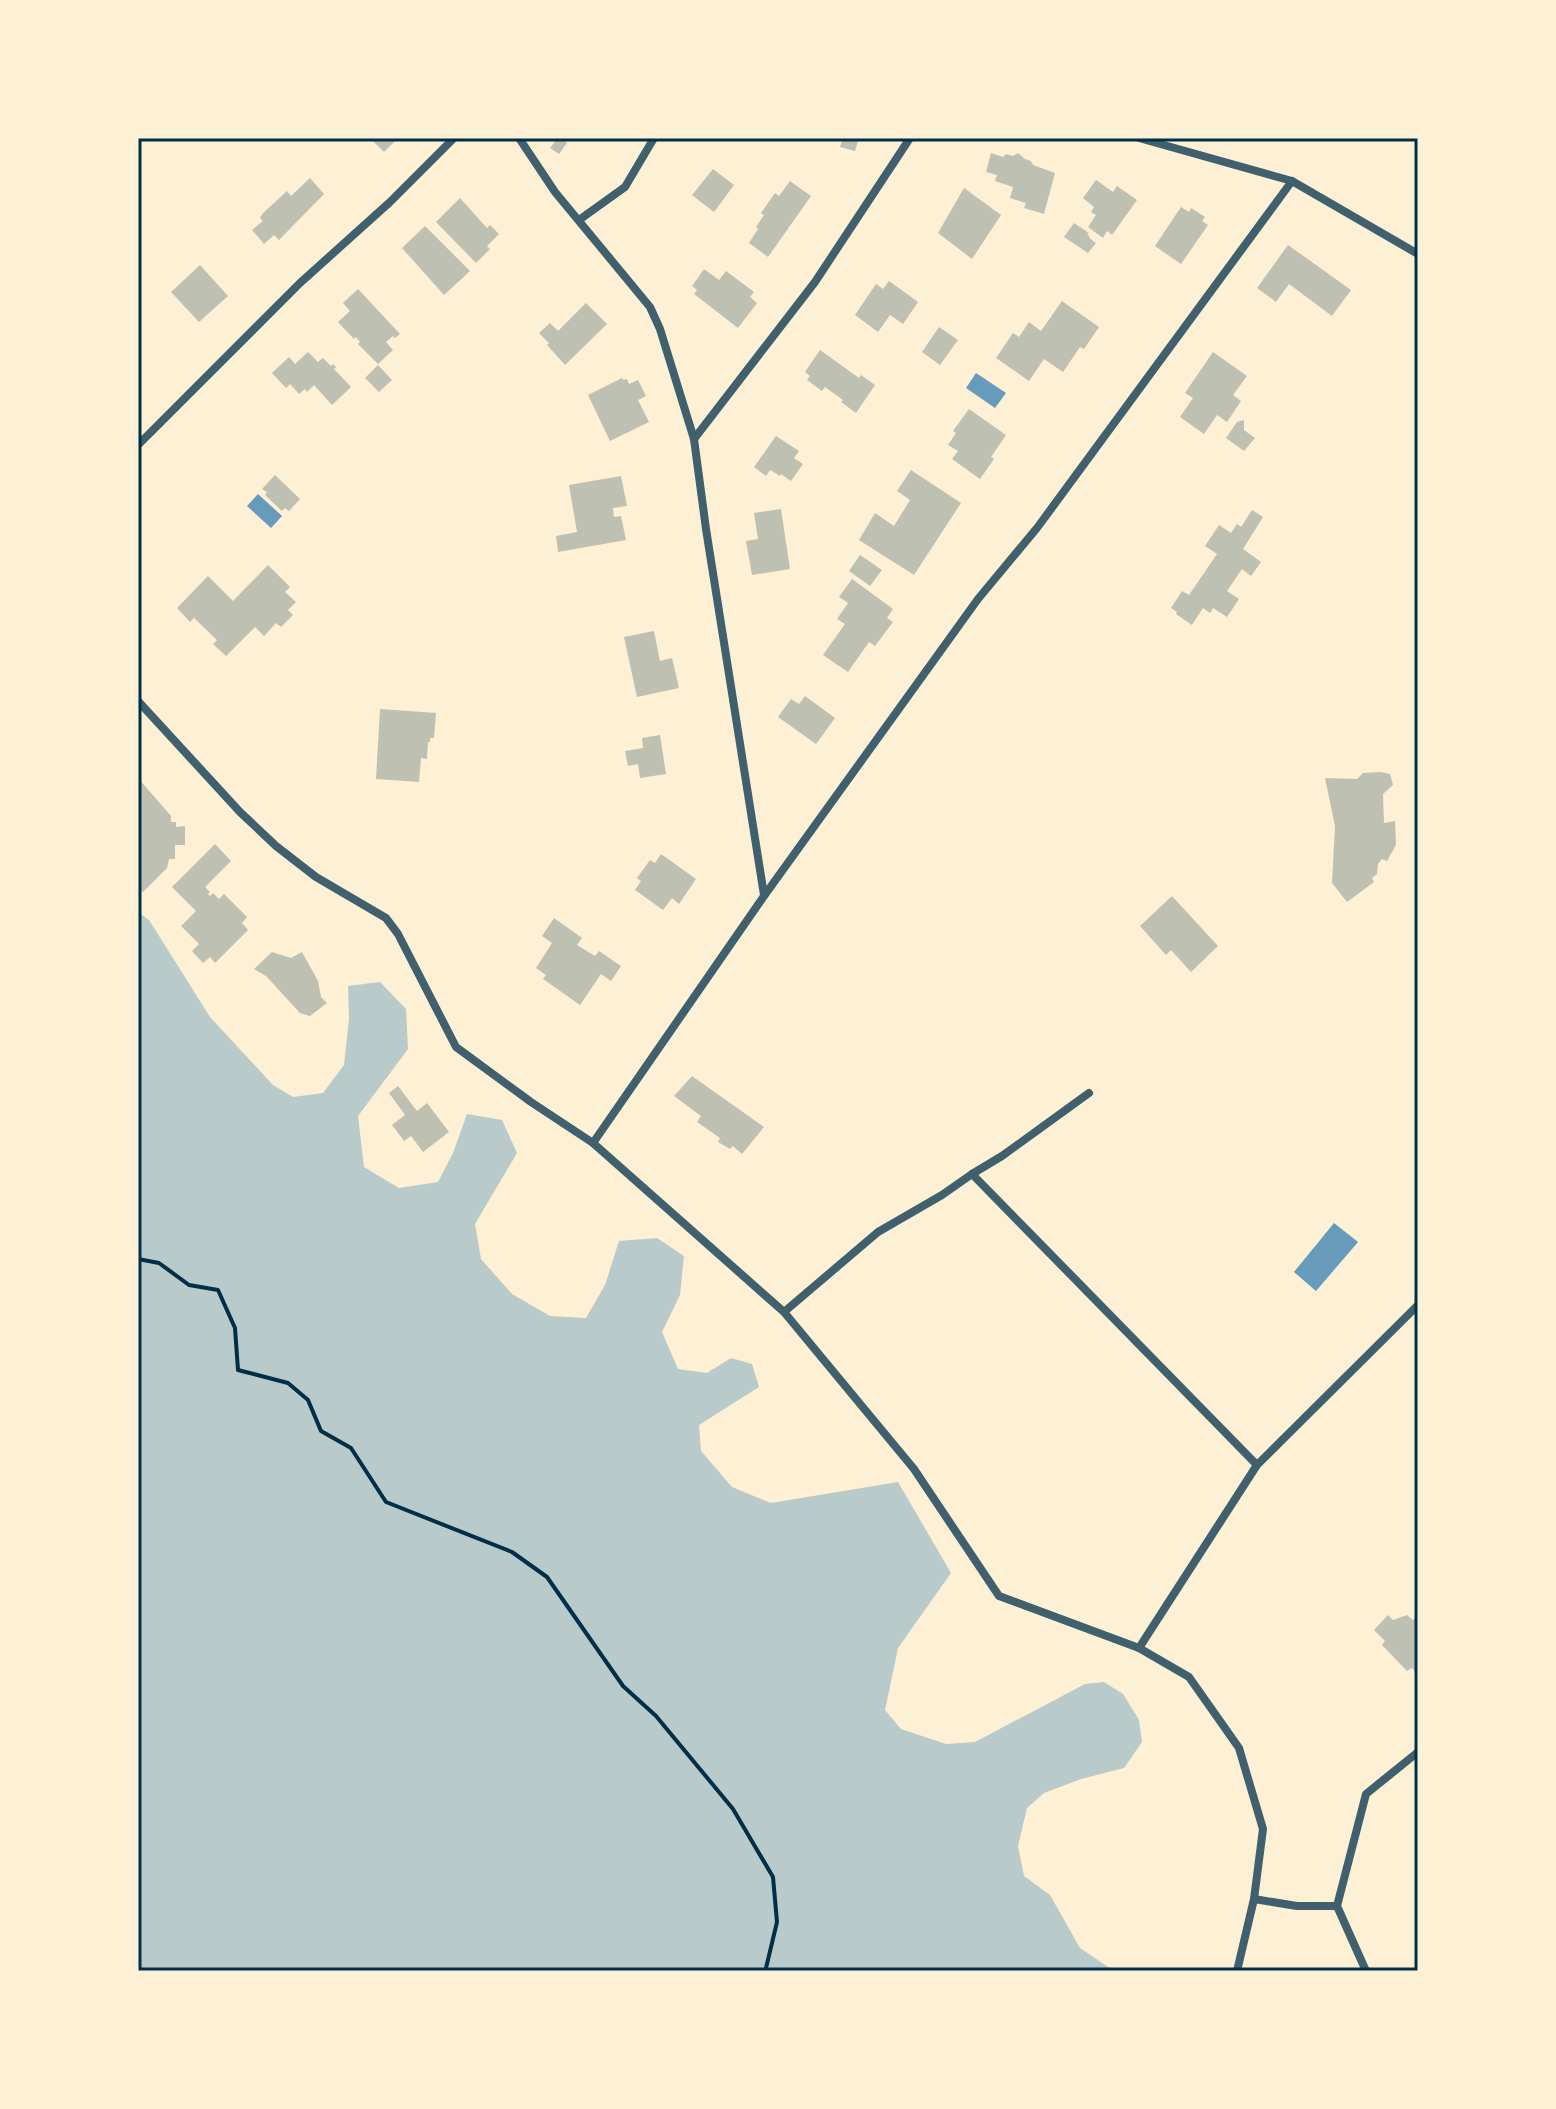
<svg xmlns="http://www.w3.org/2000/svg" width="1556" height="2109" viewBox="0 0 1556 2109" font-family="'Source Serif 4',serif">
  <rect width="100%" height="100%" fill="#fdf0d5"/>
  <polygon fill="#b9caca" points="138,912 149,920 210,1017 273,1085 293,1097 323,1093 344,1065 349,1019 348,986 380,982 406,1009 408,1049 358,1116 364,1167 399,1188 438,1182 453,1153 467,1114 502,1120 517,1153 475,1224 481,1259 512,1294 550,1316 586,1318 605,1285 619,1241 657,1238 684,1256 680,1295 662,1332 678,1369 707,1373 731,1358 752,1364 759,1387 699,1425 701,1451 732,1487 771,1503 898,1482 951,1573 898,1648 885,1710 901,1729 946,1744 975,1742 1085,1684 1104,1682 1123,1694 1139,1720 1142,1742 1124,1768 1081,1779 1044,1793 1027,1808 1018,1846 1024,1876 1050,1895 1080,1948 1108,1967 1124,1971 138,1971"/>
  <g fill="#669bbc">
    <polygon points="976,373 1006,393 995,408 966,388"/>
    <polygon points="258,494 282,516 271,528 247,506"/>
    <polygon points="1334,1223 1358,1242 1316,1291 1294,1272"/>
  </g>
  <g fill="#bec0b2">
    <polygon points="370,138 398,138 384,152"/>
    <polygon points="558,138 561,138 567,143 559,154 550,148"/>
    <polygon points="834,138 859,138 855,151 840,147 842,141"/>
    <polygon points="991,153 1003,157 1006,154 1013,156 1018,153 1025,159 1031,161 1033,165 1055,173 1044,214 1024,208 1026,203 1010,198 1013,187 995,181 997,175 986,172"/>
    <polygon points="713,169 734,185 714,212 692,195"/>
    <polygon points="310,178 324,194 279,240 274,235 264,244 252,230 263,221 260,218 262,214 287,191 291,196"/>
    <polygon points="1096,180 1113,192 1117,186 1137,200 1112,235 1107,231 1103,238 1088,227 1096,215 1091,212 1094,207 1083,198"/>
    <polygon points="790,181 811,196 768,257 749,243 758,229 756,227 764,215 761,213 775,193 779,196"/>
    <polygon points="964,188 1001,215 972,259 938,233"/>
    <polygon points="460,198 487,228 490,225 499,234 487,246 490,249 476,263 436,222"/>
    <polygon points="1181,207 1189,212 1191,208 1205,217 1202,221 1208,225 1181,264 1155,246"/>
    <polygon points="1074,223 1089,233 1087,234 1090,237 1089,238 1096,243 1088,253 1064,237"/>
    <polygon points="425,226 470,271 444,295 402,248"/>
    <polygon points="1288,245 1351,290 1332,316 1289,284 1276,302 1257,288"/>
    <polygon points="200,265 228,296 199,322 171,292"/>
    <polygon points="704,269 719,280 726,271 754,292 750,297 757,303 738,328 694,294 697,290 692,286"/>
    <polygon points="889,281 918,302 903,324 890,315 878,332 855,315 876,284 883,289"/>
    <polygon points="358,289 400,334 395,338 393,336 386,342 393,350 378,364 358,344 360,342 356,337 354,339 338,322 350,311 343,303"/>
    <polygon points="1062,301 1099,327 1084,349 1080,347 1063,372 1044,359 1029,381 996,358 1013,333 1019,337 1029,322 1041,331"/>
    <polygon points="586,303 607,324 565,365 547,345 549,343 539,333 550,323 558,331"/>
    <polygon points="939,327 958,340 940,365 922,352"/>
    <polygon points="820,350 859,378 861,375 875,385 856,413 841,402 843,400 825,387 822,391 807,380 810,376 805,372"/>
    <polygon points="308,352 318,362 323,358 331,366 333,364 336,367 334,369 351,387 332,405 314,385 307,392 305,389 299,394 290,384 286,388 272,373 289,357 295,364"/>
    <polygon points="1213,352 1247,376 1233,395 1241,401 1227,422 1217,415 1204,434 1180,417 1193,398 1185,393"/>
    <polygon points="378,365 392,380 379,392 365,378"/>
    <polygon points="622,378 623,380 627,379 629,384 638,380 646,396 638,400 649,422 610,441 588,395"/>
    <polygon points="969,409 1006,435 991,457 994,459 980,479 952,459 958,451 948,445 956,433 953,431"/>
    <polygon points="1244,420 1244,430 1255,438 1244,451 1226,438 1237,422"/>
    <polygon points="776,436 799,451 794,458 803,464 791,481 781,474 780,476 770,470 766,476 754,467"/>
    <polygon points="911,470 961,503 914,575 859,540 875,513 894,526 910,500 897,491"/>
    <polygon points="275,475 300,499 289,511 285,508 282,511 265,495 267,492 262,489"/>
    <polygon points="621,476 627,506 613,508 614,517 621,516 626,540 558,552 556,536 577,532 569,485"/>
    <polygon points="781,509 790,569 752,575 746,541 758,539 754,513"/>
    <polygon points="1252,510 1263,517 1243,549 1261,562 1251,576 1242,569 1227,591 1239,599 1227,617 1213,608 1210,613 1203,608 1192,625 1176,614 1177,612 1171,608 1182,591 1189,595 1217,554 1205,546 1219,525 1231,533 1237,524 1241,527"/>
    <polygon points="860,555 882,570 870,586 849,571"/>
    <polygon points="268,565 290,587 285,592 296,602 288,610 293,615 281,627 276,623 264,636 255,627 226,656 213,644 217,640 194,618 190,622 177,608 208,576 233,601"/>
    <polygon points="852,579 893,609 887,618 893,622 875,646 869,642 848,672 823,655 845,624 837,619 848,603 839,597"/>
    <polygon points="654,631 660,661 672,658 679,688 637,697 624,637"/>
    <polygon points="805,696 835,718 816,744 778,717 791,699 799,704"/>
    <polygon points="380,709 436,713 434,738 430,738 430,742 428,742 427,759 421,758 419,782 376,779"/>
    <polygon points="660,735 666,774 640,778 638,764 628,766 625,751 643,748 642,738"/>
    <polygon points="1380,772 1390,774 1393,785 1383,794 1384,823 1395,821 1396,845 1387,861 1382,859 1378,864 1377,874 1372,878 1374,882 1347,902 1332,883 1335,826 1325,778 1357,779 1363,773"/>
    <polygon points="138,778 171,816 171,822 176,822 176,827 185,826 185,845 175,845 175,859 169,859 167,868 143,892 138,887"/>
    <polygon points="215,844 231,861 205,887 210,892 208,894 210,896 213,893 219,899 224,894 247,917 242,923 248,930 215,963 210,957 203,963 192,951 199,944 181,926 196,911 172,887"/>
    <polygon points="661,854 696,879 679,904 672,898 663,910 635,890 641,881 637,878 650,860 655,863"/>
    <polygon points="1172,896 1218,946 1191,972 1171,950 1166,955 1140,926"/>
    <polygon points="554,918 582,938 577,945 595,956 599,951 621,966 611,981 601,974 580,1005 543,979 546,975 536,968 552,943 542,936"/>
    <polygon points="272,952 291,958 302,952 318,981 321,997 327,1003 310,1016 300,1013 266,976 254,969"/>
    <polygon points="692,1076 764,1127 742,1154 733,1146 730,1149 718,1142 720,1138 697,1122 701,1116 674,1096"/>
    <polygon points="398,1086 417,1111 427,1103 449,1132 423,1152 411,1136 404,1141 392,1125 405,1115 389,1093"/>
    <polygon points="1388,1615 1393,1620 1407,1615 1413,1620 1418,1615 1418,1674 1412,1668 1407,1671 1382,1645 1385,1641 1374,1630"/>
  </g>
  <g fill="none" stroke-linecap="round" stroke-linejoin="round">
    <polyline stroke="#003049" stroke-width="4" points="138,1259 159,1263 189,1285 218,1290 235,1328 238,1370 288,1383 308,1400 321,1431 351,1448 386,1502 512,1552 547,1577 623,1686 656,1716 733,1809 773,1877 777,1922 766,1968 767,1971"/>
    <g stroke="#3f606c" stroke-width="8">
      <polyline points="519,138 555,192 650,307 660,329 694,439 706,529 764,895"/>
      <polyline points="1139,138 1292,181 1418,254"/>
      <polyline points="579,220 625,187 654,138"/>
      <polyline points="694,439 815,282 910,138"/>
      <polyline points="138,445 300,283 390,202 454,138"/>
      <polyline points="138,701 240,812 276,846 316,877 386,918 398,934 456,1047 531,1102 593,1143 784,1312 914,1469 999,1596 1139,1648 1189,1677 1239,1748 1263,1829 1254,1899 1237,1971"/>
      <polyline points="593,1143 764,896 978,599 1037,528 1292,181"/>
      <polyline points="972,1174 1257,1465"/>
      <polyline points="784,1312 878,1232 942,1195 972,1174 1002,1156 1089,1093"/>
      <polyline points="1139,1648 1257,1465 1418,1305"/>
      <polyline points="1254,1899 1297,1906 1337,1906"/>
      <polyline points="1337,1906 1366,1794 1418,1752"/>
      <polyline points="1337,1906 1366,1971"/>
    </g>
  </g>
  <rect width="1556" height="2109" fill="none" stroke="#fdf0d5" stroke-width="280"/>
  <rect x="140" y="140" width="1276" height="1829" fill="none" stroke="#003049" stroke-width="3"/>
</svg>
